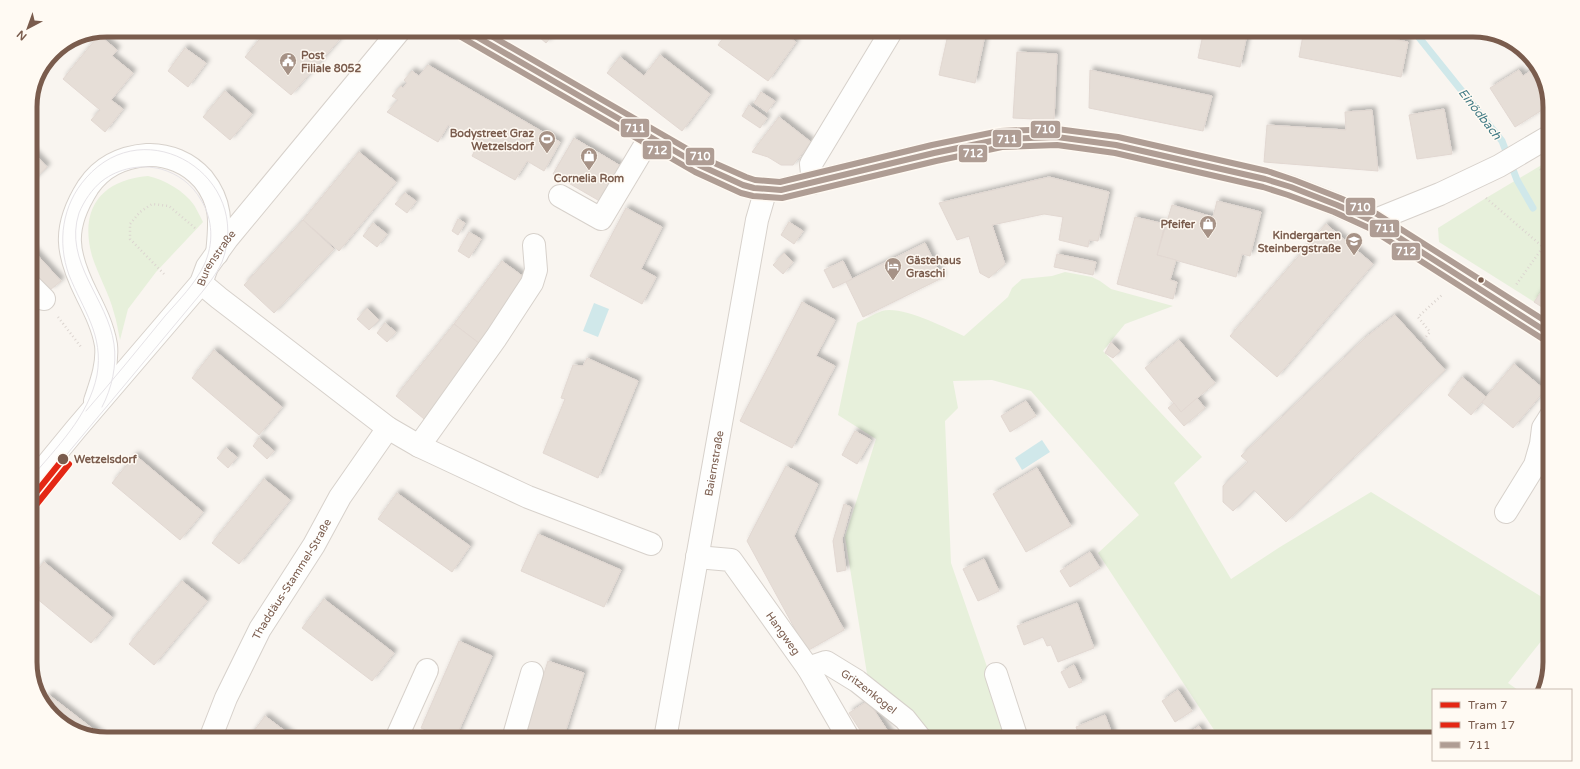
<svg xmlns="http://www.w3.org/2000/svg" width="1580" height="769" viewBox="0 0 1580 769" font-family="'Varela Round',sans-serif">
  <defs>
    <filter id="shadow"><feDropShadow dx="3.5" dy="-3.5" stdDeviation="2" flood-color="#0004"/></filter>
  </defs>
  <rect width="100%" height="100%" fill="#f9f5f0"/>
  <g fill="#e7f0db">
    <polygon points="1550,160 1550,312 1439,242 1438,228 1486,198"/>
    <path d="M148,176C165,180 183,190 194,205C197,210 200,216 203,222L156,272L128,309L120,340C118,331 117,322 114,313C109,293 98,275 92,256C79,209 101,180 148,176Z"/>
    <path d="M1065,272L1092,277L1100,281L1111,289L1173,306L1125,324L1103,351L1202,457L1174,483L1231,579L1280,547L1371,492L1550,602V630L1508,683L1518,690H1433V739H1220L1098,553L1139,515L1031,391L992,380L953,381L958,408L945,421L951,563L1012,739H928L868,680L845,537L876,439L838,415L857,323C865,319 874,314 882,311C901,305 946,328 964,336L1008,297L1012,288L1022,279L1052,276Z"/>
  </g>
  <g fill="#d0e8ea">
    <polygon points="594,303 609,309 598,337 583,331"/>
    <polygon points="1042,440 1050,452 1022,470 1015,458"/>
  </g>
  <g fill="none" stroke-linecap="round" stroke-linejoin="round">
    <polyline stroke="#d0e8ea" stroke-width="7" points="1413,30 1502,141 1517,180 1533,208"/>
  </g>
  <g fill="#e6ded7" stroke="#e2d8d2" filter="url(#shadow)">
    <polygon points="267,30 335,30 339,40 291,95 245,57"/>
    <polygon points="531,30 557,30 546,43"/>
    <polygon points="729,30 779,30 796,42 768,81 718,45"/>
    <polygon points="866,30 877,30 872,35"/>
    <polygon points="949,30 986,30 975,83 939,75"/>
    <polygon points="1204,30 1248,30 1240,67 1198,58"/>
    <polygon points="1304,30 1347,30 1408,42 1401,77 1299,57"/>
    <polygon points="1432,30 1441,30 1438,34"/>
    <polygon points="99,35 117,50 112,56 133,73 111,100 123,109 105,132 91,120 100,110 63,79"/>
    <polygon points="185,48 206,63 188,87 168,71"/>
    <polygon points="1017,52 1057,54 1054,120 1013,118"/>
    <polygon points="660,55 710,94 682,131 607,73 620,57 644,76"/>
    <polygon points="428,65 560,142 544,171 527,161 515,180 472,156 479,142 448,125 438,142 387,112 398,100 392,96 401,86 403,88 407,83 404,80 412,71 419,76"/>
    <polygon points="1090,70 1212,96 1203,131 1089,108"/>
    <polygon points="1519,70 1523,76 1532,70 1536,75 1540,73 1550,105 1515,127 1490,88"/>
    <polygon points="225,91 252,114 230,140 203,117"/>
    <polygon points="761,92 775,101 767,112 754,103"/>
    <polygon points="749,105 767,118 760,128 742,116"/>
    <polygon points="1444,109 1452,154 1417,159 1409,115"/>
    <polygon points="1372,110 1378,171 1264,162 1267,125 1346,130 1345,112"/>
    <polygon points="779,117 811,142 793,165 781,165 768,157 752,152"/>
    <polygon points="574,138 624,168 603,203 553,174"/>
    <polygon points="30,149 47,167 30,183"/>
    <polygon points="359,152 396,182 339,251 303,220"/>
    <polygon points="1049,177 1109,192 1098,241 1089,240 1088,247 1059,240 1063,217 1044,214 992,225 1005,264 989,278 980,273 969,236 957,240 939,203"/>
    <polygon points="405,193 416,201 407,213 395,204"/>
    <polygon points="1217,201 1261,212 1250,256 1242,254 1236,277 1157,255 1172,205 1213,217"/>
    <polygon points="626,208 662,227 641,269 656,277 642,304 590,276"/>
    <polygon points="1135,217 1165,224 1157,255 1176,260 1170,280 1177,282 1173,299 1117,284"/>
    <polygon points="458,219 465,223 458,235 452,231"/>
    <polygon points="303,220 334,249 274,313 244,285"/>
    <polygon points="789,222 803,231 794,244 781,235"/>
    <polygon points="373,223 387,234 377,247 363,236"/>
    <polygon points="1326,224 1373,264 1277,377 1230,336"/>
    <polygon points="469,232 481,239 469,258 458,251"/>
    <polygon points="925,243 942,278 863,317 846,282"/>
    <polygon points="30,247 61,281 50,290 30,269"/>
    <polygon points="784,253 793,262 783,274 773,265"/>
    <polygon points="1057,254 1096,262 1093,275 1054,267"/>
    <polygon points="502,261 532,283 484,347 454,324"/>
    <polygon points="843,261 852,279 833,288 824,270"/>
    <polygon points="1550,279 1550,312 1534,302"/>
    <polygon points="802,302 835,320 816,356 835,366 792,448 740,421"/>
    <polygon points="367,308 379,320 369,330 357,319"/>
    <polygon points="1395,315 1445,370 1286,522 1254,490 1233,511 1223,502 1223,486 1248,462 1241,456 1365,338"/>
    <polygon points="385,323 396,332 387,342 377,333"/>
    <polygon points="454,324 484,347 429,423 396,396"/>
    <polygon points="1179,340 1215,383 1181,412 1145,368"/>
    <polygon points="1111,342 1120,351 1113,358 1105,353"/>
    <polygon points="214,350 282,407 259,435 192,378"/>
    <polygon points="587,358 638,381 598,478 543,453 565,399 561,398 573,365 583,366"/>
    <polygon points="1514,364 1545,390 1513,428 1482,402"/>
    <polygon points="1462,377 1486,397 1471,415 1448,395"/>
    <polygon points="1197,398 1205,408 1184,426 1168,408 1174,403 1181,412"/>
    <polygon points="1026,401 1036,416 1010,432 1001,416"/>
    <polygon points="855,431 871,440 857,464 842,455"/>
    <polygon points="259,438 274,451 267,459 253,446"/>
    <polygon points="226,448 237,457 228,468 217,458"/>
    <polygon points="135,455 203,512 180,540 112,483"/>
    <polygon points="786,466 818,484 794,536 844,630 807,651 747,541"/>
    <polygon points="1037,468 1071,526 1026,552 993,494"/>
    <polygon points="264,479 290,500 239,564 212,543"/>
    <polygon points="397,493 470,546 452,572 378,519"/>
    <polygon points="844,504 851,507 842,539 846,570 837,572 833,541"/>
    <polygon points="538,534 621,570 604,607 521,571"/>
    <polygon points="1090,552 1100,568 1070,587 1060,571"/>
    <polygon points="984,559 999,591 978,601 963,569"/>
    <polygon points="44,562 112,617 91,643 30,593 30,579"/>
    <polygon points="182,581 207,601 154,665 129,644"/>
    <polygon points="324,599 394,653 372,681 302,628"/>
    <polygon points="1077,603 1094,648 1058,662 1051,645 1047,646 1043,637 1024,645 1017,626"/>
    <polygon points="459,641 492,656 455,739 446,739 421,728"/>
    <polygon points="548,661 584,673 563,739 523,739"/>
    <polygon points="1074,665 1082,682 1069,688 1061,672"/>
    <polygon points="1178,690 1192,711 1175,722 1162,701"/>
    <polygon points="49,695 106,739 73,731 43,705 42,703"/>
    <polygon points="868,701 893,739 866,739 849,713"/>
    <polygon points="1105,715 1114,739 1081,739 1076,727"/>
    <polygon points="265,716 296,739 248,739"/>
    <polygon points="1199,726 1207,739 1187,739 1185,736"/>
  </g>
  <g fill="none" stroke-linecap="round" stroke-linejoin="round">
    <defs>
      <g id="minor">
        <polyline points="813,183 811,164 892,30"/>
        <polyline points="560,196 601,219 650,137"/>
        <polyline points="1373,221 1440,194 1499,166 1550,136"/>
        <polyline points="201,283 219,298 388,428 419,446 528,497 651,544"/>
        <polyline points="30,285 44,299"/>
        <path d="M95,401C101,383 108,365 106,345C103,327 95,311 87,295C66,253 62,228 88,187C102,166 122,157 147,155C168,154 189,163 203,179C223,204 220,224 217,254"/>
        <polyline points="419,446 496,338 532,283 536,270 534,245"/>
        <path id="s1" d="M30,485L76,429L201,283L207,267L227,239L400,30"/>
        <polyline points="1506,512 1535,465 1541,444 1543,428 1550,417"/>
        <path id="s2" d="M697,557L731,560L808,668L849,739"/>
        <path id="s3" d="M808,668L826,662L857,681L905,719L921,739"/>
        <polyline points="996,674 1017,739"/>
        <path id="s4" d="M210,739L226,698L260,629L314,545L340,497L388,428"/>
        <polyline points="396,739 427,670"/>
        <polyline points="513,739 532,673"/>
        <path id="s5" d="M665,739L757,220L766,189"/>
      </g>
      <polyline id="major" points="465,30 699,165 743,185 754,188 781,190 934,153 1001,139 1057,137 1116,145 1265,179 1291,187 1337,205 1373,221 1550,334"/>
    </defs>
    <use href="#minor" stroke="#d7d1cb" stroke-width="24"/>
    <use href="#major" stroke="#dad1cc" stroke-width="24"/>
    <g stroke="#dcd5d0" stroke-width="2.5" stroke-dasharray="1 3" stroke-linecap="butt">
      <polyline points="1540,169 1550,177"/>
      <polyline points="1486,198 1543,247 1516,285"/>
      <polyline points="164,274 130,239 130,224 140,212 152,204 169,206 195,228"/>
      <polyline points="58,317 81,347"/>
      <polyline points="1421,343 1430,332 1418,317 1443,294"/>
    </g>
    <use href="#minor" stroke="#fefefd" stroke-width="22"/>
    <use href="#major" stroke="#f3eee8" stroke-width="22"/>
    <g stroke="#e6e3e7" stroke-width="1">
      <path d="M86,411C113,380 139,348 165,316C179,300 195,284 204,265C214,244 213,219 201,200C192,184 178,174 161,169C141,164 119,168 102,181C92,189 84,201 79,213C63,262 108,299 114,344C117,365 112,388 102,407"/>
      <path d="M30,479C56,448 89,416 97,375C104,335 83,310 69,275C57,242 62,205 86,178C146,109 254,177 222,262C216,275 207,286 198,297L63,459"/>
    </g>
    <defs>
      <polyline id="bus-1" points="465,30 699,165 743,185 754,188 781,190 934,153 1001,139 1057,137 1116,145 1265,179 1291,187 1337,205 1373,221 1550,334"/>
      <polyline id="bus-2" points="461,37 695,172 741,193 753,196 782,198 936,161 1002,147 1057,145 1115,153 1263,187 1288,195 1334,212 1369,228 1546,341"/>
      <polyline id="bus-3" points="481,30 703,158 746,177 755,180 780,182 932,145 1000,131 1057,129 1118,137 1267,171 1294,180 1340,198 1377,214 1550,324"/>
    </defs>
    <use href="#bus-1" stroke="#fffaf3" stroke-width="9"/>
    <use href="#bus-2" stroke="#fffaf3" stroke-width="9"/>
    <use href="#bus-3" stroke="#fffaf3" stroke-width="9"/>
    <use href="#bus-1" stroke="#af9d94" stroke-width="6"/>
    <use href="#bus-2" stroke="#af9d94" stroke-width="6"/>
    <use href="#bus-3" stroke="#af9d94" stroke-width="6"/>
    <defs>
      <polyline id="tram-1" points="30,500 63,459"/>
      <polyline id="tram-2" points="36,505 69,464"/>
    </defs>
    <use href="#tram-1" stroke="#fffaf3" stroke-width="9"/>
    <use href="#tram-2" stroke="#fffaf3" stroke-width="9"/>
    <use href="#tram-1" stroke="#e42714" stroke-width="6"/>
    <use href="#tram-2" stroke="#e42714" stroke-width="6"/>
  </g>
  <defs>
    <symbol id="civic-pin" viewBox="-11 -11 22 30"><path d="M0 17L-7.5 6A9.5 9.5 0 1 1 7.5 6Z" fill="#a69286" stroke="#fffaf3"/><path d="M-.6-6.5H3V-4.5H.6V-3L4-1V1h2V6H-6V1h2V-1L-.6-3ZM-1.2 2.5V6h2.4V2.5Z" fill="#fff"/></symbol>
    <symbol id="stadium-pin" viewBox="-11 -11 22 30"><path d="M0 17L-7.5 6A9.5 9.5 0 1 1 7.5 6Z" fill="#a69286" stroke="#fffaf3"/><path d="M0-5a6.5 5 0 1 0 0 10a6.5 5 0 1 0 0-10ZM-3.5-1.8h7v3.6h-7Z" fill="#fff"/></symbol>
    <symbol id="shop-pin" viewBox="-11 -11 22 30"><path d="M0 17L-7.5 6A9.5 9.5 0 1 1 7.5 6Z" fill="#a69286" stroke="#fffaf3"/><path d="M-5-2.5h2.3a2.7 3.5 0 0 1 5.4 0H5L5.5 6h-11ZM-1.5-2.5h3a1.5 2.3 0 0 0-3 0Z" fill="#fff"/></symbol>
    <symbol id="school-pin" viewBox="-11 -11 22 30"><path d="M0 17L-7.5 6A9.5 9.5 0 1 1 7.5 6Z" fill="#a69286" stroke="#fffaf3"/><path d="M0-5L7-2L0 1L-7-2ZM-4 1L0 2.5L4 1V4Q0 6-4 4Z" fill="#fff"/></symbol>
    <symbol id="hotel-pin" viewBox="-11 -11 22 30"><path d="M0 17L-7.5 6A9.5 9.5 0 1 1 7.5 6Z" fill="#a69286" stroke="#fffaf3"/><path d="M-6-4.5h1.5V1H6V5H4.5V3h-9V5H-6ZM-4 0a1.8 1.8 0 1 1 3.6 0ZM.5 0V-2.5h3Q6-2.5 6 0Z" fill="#fff"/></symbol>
  </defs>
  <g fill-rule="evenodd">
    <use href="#civic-pin" x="278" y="51" width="20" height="27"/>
    <use href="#stadium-pin" x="537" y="129" width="20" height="27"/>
    <use href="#shop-pin" x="579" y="146" width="20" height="27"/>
    <use href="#shop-pin" x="1198" y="214" width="20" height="27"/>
    <use href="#school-pin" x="1344" y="231" width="20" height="27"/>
    <use href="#hotel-pin" x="883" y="256" width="20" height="27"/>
  </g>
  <g fill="#7a5c4d" stroke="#fffaf3" stroke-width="1.5">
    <circle cx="1481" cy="280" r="3.5"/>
    <circle cx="63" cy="459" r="6"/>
  </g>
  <g text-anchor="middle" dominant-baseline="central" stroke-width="3" stroke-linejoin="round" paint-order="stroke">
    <g font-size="11" font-weight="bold" fill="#7a5c4d" stroke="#fffaf3" text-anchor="end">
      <text x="301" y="55" text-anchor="start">Post<tspan x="301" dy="13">Filiale 8052</tspan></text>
      <text x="534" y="133">Bodystreet Graz<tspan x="534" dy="13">Wetzelsdorf</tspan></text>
      <text x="589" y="178" text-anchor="middle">Cornelia Rom</text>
      <text x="1195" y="224">Pfeifer</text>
      <text x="1341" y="235">Kindergarten<tspan x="1341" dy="13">Steinbergstraße</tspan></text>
      <text x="906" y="260" text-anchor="start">Gästehaus<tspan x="906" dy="13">Graschi</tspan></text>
    </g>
    <g font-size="11" fill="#7a5c4d" stroke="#fffaf3">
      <text stroke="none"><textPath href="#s1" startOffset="294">Burenstraße</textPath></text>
      <text stroke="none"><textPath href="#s5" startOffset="280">Baiernstraße</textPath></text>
      <text stroke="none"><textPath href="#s4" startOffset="180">Thaddäus-Stammel-Straße</textPath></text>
      <text stroke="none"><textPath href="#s2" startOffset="124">Hangweg</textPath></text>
      <text stroke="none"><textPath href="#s3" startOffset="71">Gritzenkogel</textPath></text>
    </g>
    <g font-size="11" font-weight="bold" fill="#7a5c4d" stroke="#fffaf3" text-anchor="start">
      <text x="74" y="459">Wetzelsdorf</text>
    </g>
    <g font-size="12" font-style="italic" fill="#437c86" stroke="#fffaf3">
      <text transform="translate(1480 114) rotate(52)">Einödbach</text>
    </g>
  </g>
  <path d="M0 0H1580V769H0ZM107 37H1473A70 70 0 0 1 1543 107V662A70 70 0 0 1 1473 732H107A70 70 0 0 1 37 662V107A70 70 0 0 1 107 37Z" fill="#fffaf3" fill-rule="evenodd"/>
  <path fill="none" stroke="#7a5c4d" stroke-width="5" d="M107 37H1473A70 70 0 0 1 1543 107V662A70 70 0 0 1 1473 732H107A70 70 0 0 1 37 662V107A70 70 0 0 1 107 37Z"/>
  <g stroke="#fffaf3" stroke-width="1.5">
    <rect x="620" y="118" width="30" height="20" rx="4" fill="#af9d94"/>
    <rect x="1030" y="120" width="31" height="19" rx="4" fill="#af9d94"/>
    <rect x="992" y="129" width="30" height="19" rx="4" fill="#af9d94"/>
    <rect x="642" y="140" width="30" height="20" rx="4" fill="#af9d94"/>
    <rect x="958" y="144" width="30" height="19" rx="4" fill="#af9d94"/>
    <rect x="685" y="147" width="30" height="19" rx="4" fill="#af9d94"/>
    <rect x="1345" y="197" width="31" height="19" rx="4" fill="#af9d94"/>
    <rect x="1369" y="219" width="31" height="19" rx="4" fill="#af9d94"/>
    <rect x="1391" y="242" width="30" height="19" rx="4" fill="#af9d94"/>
  </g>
  <g font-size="11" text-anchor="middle" font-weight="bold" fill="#fff">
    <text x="635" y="132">711</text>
    <text x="1045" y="133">710</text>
    <text x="1007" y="143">711</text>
    <text x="657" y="154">712</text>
    <text x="973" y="157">712</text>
    <text x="700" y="160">710</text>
    <text x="1360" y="211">710</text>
    <text x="1385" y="232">711</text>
    <text x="1406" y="255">712</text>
  </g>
  <rect x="1432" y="689" width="140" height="72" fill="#fffaf3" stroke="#cabbb1"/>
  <rect x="1440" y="702" width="20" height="6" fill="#e42714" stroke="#cabbb1"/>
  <text x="1468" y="709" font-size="12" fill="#7a5c4d">Tram 7</text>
  <rect x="1440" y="722" width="20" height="6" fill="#e42714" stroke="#cabbb1"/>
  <text x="1468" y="729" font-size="12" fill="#7a5c4d">Tram 17</text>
  <rect x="1440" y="742" width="20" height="6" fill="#af9d94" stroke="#cabbb1"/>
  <text x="1468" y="749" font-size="12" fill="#7a5c4d">711</text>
  <g transform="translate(28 28) rotate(221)" stroke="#fffaf3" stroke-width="3" paint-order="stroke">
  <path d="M0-3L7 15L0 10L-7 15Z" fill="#7a5c4d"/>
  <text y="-6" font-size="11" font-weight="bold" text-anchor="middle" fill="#7a5c4d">N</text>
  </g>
</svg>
